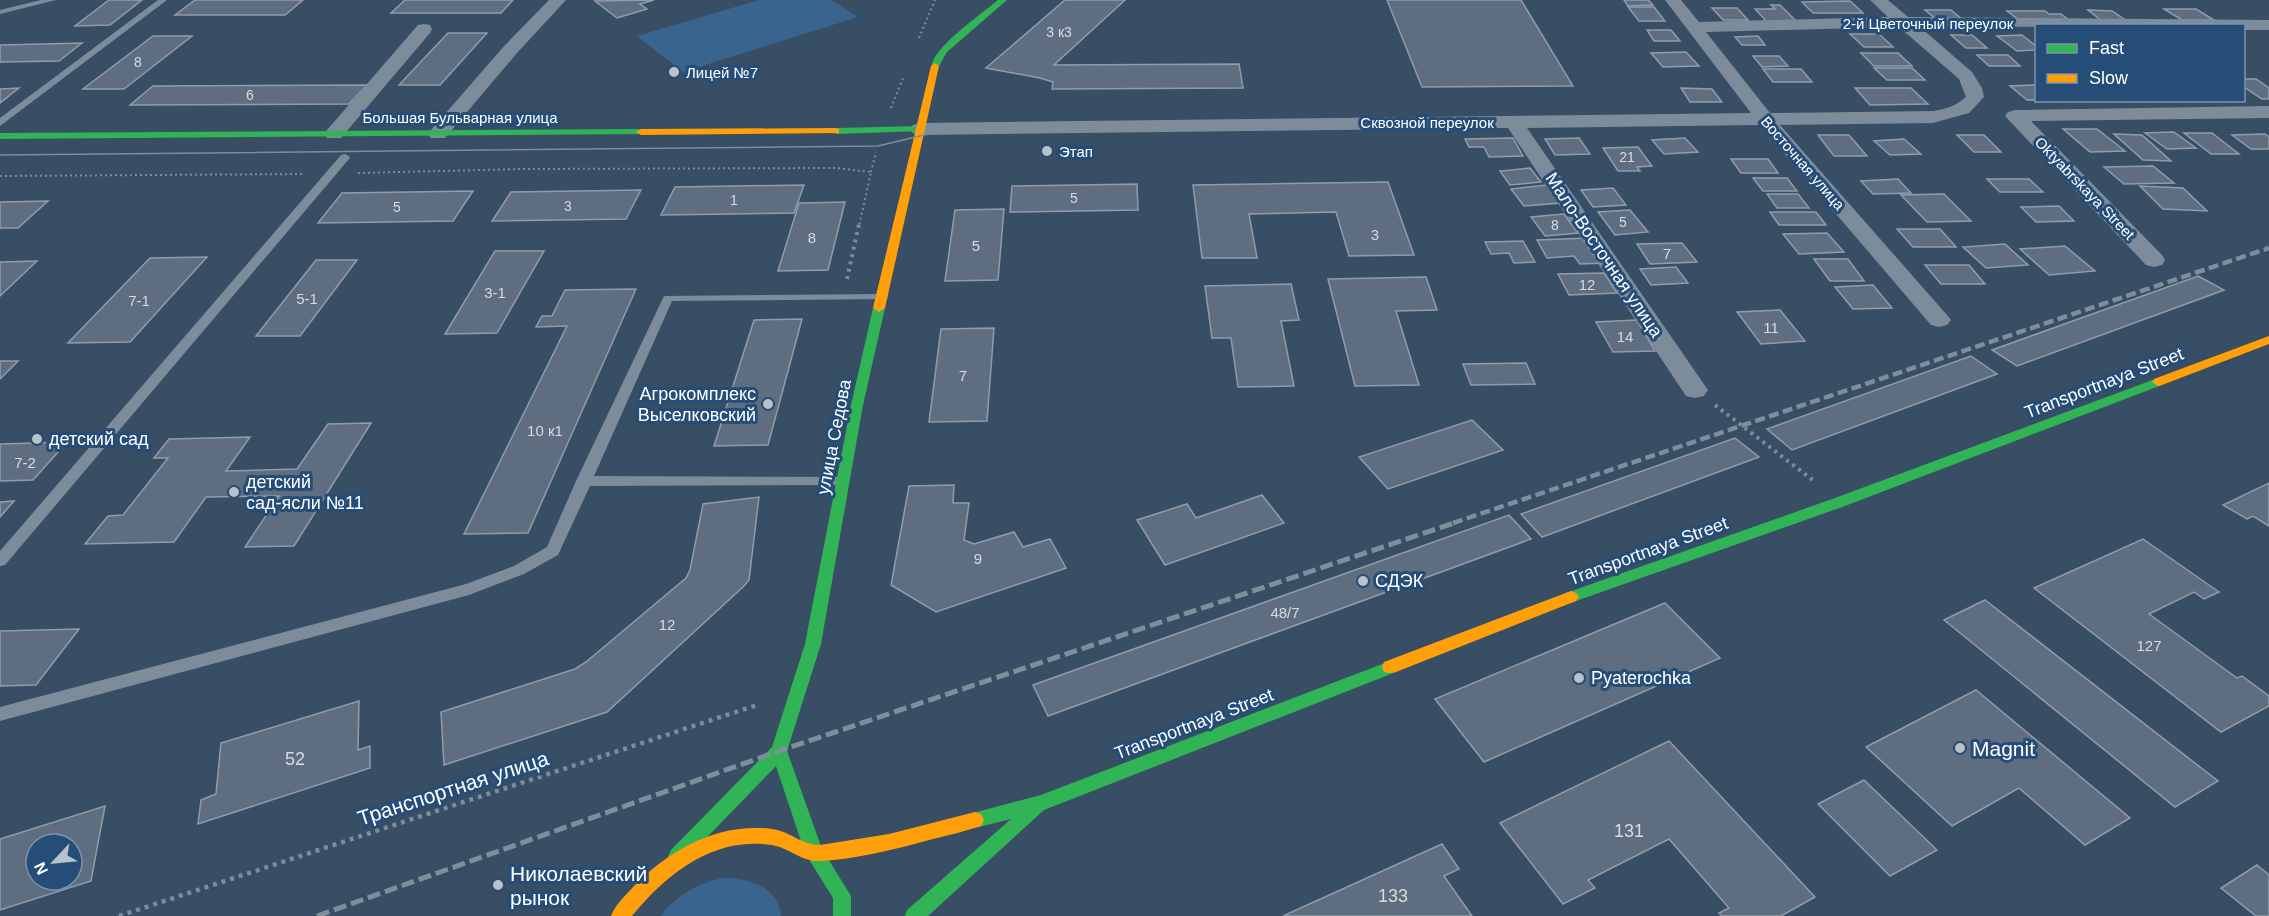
<svg xmlns="http://www.w3.org/2000/svg" width="2269" height="916" viewBox="0 0 2269 916" font-family="Arial,sans-serif">
  <rect width="100%" height="100%" fill="#384e64"/>
  <g fill="#39648e">
    <polygon points="759,0 831,0 858,17 683,72 637,36"/>
    <path d="M722,878C748,878 778,886 781,916H661C676,894 698,884 722,878Z"/>
  </g>
  <g fill="#5e6e80" stroke="#8f9dab" stroke-width="1.5" fill-rule="evenodd">
    <polygon points="109,0 142,0 110,25 75,26"/>
    <polygon points="195,0 303,0 285,15 175,15"/>
    <polygon points="405,0 513,0 501,13 391,13"/>
    <polygon points="654,0 640,4 647,9 617,18 595,1"/>
    <polygon points="1065,0 1125,0 1054,65 1239,64 1243,88 1052,89 1053,82 1040,78 986,68"/>
    <polygon points="1387,0 1521,0 1573,86 1422,87"/>
    <polygon points="1624,0 1648,0 1653,5 1628,6"/>
    <polygon points="1850,1 1863,13 1813,13 1802,2"/>
    <polygon points="1771,5 1780,5 1798,23 1769,24 1755,9 1775,9"/>
    <polygon points="1628,7 1654,7 1665,21 1639,21"/>
    <polygon points="1712,8 1737,8 1748,20 1723,20"/>
    <polygon points="2164,9 2196,9 2214,20 2182,20"/>
    <polygon points="1925,10 1951,10 1963,20 1937,20"/>
    <polygon points="2088,10 2112,11 2127,21 2102,21"/>
    <polygon points="2007,11 2045,11 2049,14 2061,14 2069,20 2019,20"/>
    <polygon points="1647,30 1671,30 1680,41 1654,41"/>
    <polygon points="448,33 487,33 440,85 399,85"/>
    <polygon points="1850,34 1879,34 1893,47 1864,47"/>
    <polygon points="1951,35 1972,35 1987,48 1966,48"/>
    <polygon points="2022,35 2036,46 2036,50 2017,51 1997,36"/>
    <polygon points="153,36 192,36 124,89 83,89"/>
    <polygon points="1758,36 1765,45 1742,45 1735,37"/>
    <polygon points="82,43 59,61 0,62 0,45"/>
    <polygon points="1686,52 1699,66 1663,67 1651,53"/>
    <polygon points="1861,53 1898,53 1912,66 1874,66"/>
    <polygon points="1977,55 2008,55 2020,66 1989,66"/>
    <polygon points="1753,56 1779,56 1788,66 1762,67"/>
    <polygon points="1874,68 1912,68 1925,80 1887,80"/>
    <polygon points="1763,69 1801,69 1812,82 1773,82"/>
    <polygon points="2244,79 2256,79 2269,88 2269,99 2262,99 2244,87"/>
    <polygon points="367,85 349,104 130,105 153,86"/>
    <polygon points="2036,85 2036,100 2027,100 2010,86"/>
    <polygon points="19,88 0,103 0,89"/>
    <polygon points="1681,88 1712,89 1722,102 1690,102"/>
    <polygon points="1855,88 1911,88 1928,104 1870,105"/>
    <polygon points="2063,129 2097,129 2125,151 2090,152"/>
    <polygon points="2174,132 2196,148 2167,149 2145,133"/>
    <polygon points="2184,133 2212,133 2239,154 2211,154"/>
    <polygon points="2114,134 2142,135 2171,161 2143,160"/>
    <polygon points="2265,134 2269,137 2269,149 2251,149 2232,135"/>
    <polygon points="1818,135 1849,135 1867,156 1834,156"/>
    <polygon points="1957,135 1984,135 2001,152 1974,152"/>
    <polygon points="1513,138 1523,156 1489,157 1484,147 1469,147 1465,139"/>
    <polygon points="1579,138 1590,154 1555,155 1545,139"/>
    <polygon points="1685,138 1698,152 1664,154 1652,140"/>
    <polygon points="1904,139 1921,154 1890,155 1874,141"/>
    <polygon points="1638,147 1652,166 1637,167 1640,171 1618,171 1603,148"/>
    <polygon points="1731,159 1768,159 1778,173 1741,173"/>
    <polygon points="2153,166 2174,183 2124,184 2104,167"/>
    <polygon points="1530,168 1541,182 1510,185 1500,171"/>
    <polygon points="1753,178 1787,178 1797,191 1763,191"/>
    <polygon points="1898,179 1911,193 1873,194 1861,181"/>
    <polygon points="1987,179 2029,179 2043,192 2000,192"/>
    <polygon points="1388,182 1414,255 1349,256 1336,212 1249,214 1257,258 1202,258 1193,185"/>
    <polygon points="1137,184 1138,210 1010,212 1012,186"/>
    <polygon points="804,185 794,213 661,215 675,187"/>
    <polygon points="1547,185 1560,203 1524,206 1511,189"/>
    <polygon points="2140,186 2183,188 2207,211 2163,209"/>
    <polygon points="1613,188 1626,205 1593,207 1581,190"/>
    <polygon points="641,190 626,219 492,221 511,192"/>
    <polygon points="473,191 453,221 318,223 342,193"/>
    <polygon points="1767,194 1798,194 1809,208 1777,208"/>
    <polygon points="1944,194 1971,221 1927,222 1901,195"/>
    <polygon points="48,201 18,228 0,228 0,202"/>
    <polygon points="845,202 828,270 778,271 799,203"/>
    <polygon points="2059,206 2074,221 2036,222 2021,207"/>
    <polygon points="1004,209 998,280 945,281 955,210"/>
    <polygon points="1630,210 1648,232 1615,235 1598,212"/>
    <polygon points="1770,212 1816,212 1826,225 1779,225"/>
    <polygon points="1564,214 1578,233 1545,236 1531,217"/>
    <polygon points="1897,229 1940,229 1956,247 1913,247"/>
    <polygon points="1827,233 1844,252 1799,254 1783,234"/>
    <polygon points="1589,238 1606,263 1580,264 1574,256 1547,258 1537,240"/>
    <polygon points="1523,241 1535,262 1514,263 1509,253 1491,254 1485,242"/>
    <polygon points="1682,243 1697,262 1650,264 1637,244"/>
    <polygon points="2005,244 2028,265 1986,268 1963,247"/>
    <polygon points="2065,246 2095,271 2049,275 2020,249"/>
    <polygon points="495,251 544,251 497,333 445,334"/>
    <polygon points="207,257 130,342 68,343 150,258"/>
    <polygon points="1814,259 1848,259 1864,281 1830,281"/>
    <polygon points="316,260 357,260 300,336 256,336"/>
    <polygon points="37,261 0,296 0,262"/>
    <polygon points="1925,265 1969,265 1985,284 1941,284"/>
    <polygon points="1676,267 1688,283 1651,285 1640,269"/>
    <polygon points="1604,273 1617,293 1569,295 1558,274"/>
    <polygon points="2198,276 2224,290 2017,366 1992,350"/>
    <polygon points="1426,277 1437,310 1396,311 1419,385 1355,386 1328,279"/>
    <polygon points="1291,284 1299,320 1281,321 1294,386 1238,387 1231,338 1212,338 1205,286"/>
    <polygon points="1873,285 1892,308 1853,309 1835,287"/>
    <polygon points="636,289 528,533 464,534 567,326 536,327 542,316 552,316 565,290"/>
    <polygon points="1780,310 1805,341 1761,344 1737,312"/>
    <polygon points="802,319 768,445 714,446 754,320"/>
    <polygon points="1637,320 1655,351 1613,352 1596,322"/>
    <polygon points="994,328 987,421 929,422 941,329"/>
    <polygon points="1971,356 1997,374 1792,450 1767,429"/>
    <polygon points="0,361 18,361 0,379"/>
    <polygon points="1526,363 1535,384 1471,385 1463,364"/>
    <polygon points="1472,420 1503,450 1388,489 1359,457"/>
    <polygon points="371,423 294,546 245,547 279,496 206,497 174,542 85,544 108,516 123,515 168,458 154,458 169,439 250,437 226,471 297,469 328,424"/>
    <polygon points="1735,438 1759,457 1542,537 1521,514"/>
    <polygon points="67,442 33,480 0,481 0,444"/>
    <polygon points="2269,483 2269,526 2253,516 2247,519 2223,505"/>
    <polygon points="954,485 953,503 969,503 964,540 974,544 1014,532 1023,547 1050,539 1066,568 936,612 891,585 909,486"/>
    <polygon points="1262,495 1284,523 1165,565 1137,520 1187,504 1196,518"/>
    <polygon points="759,497 749,580 744,586 607,712 444,765 441,712 575,669 586,662 686,578 690,570 703,504"/>
    <polygon points="14,501 0,517 0,502"/>
    <polygon points="1509,515 1531,539 1048,716 1033,685"/>
    <polygon points="2143,539 2219,592 2204,599 2194,592 2149,614 2237,678 2242,676 2269,696 2269,706 2221,732 2034,588"/>
    <polygon points="1985,600 2218,781 2175,807 1944,620"/>
    <polygon points="1665,603 1720,658 1484,762 1435,699"/>
    <polygon points="79,629 36,685 0,686 0,631"/>
    <polygon points="1976,690 2130,818 2085,845 2019,788 1952,826 1866,747"/>
    <polygon points="359,701 358,750 370,746 370,768 198,824 201,800 216,794 221,743"/>
    <polygon points="1669,741 1815,897 1781,916 1722,916 1719,913 1729,908 1669,839 1588,880 1595,888 1563,904 1500,823"/>
    <polygon points="1864,780 1937,850 1890,876 1818,804"/>
    <path d="M105,806L91,881L0,910V839ZM36,844H72V880H36Z"/>
    <polygon points="1442,844 1459,869 1444,876 1472,916 1283,916"/>
    <polygon points="2257,865 2269,875 2269,916 2256,916 2221,888"/>
  </g>
  <g fill="none" stroke-linecap="round" stroke-linejoin="round">
    <g stroke="#7c8c9b" stroke-width="2" stroke-dasharray="2 3" stroke-linecap="butt">
      <polyline points="919,38 935,0"/>
      <polyline points="891,108 904,76"/>
      <polyline points="871,172 876,152"/>
      <polyline points="358,173 522,169 836,168 871,172 859,226"/>
      <polyline points="0,176 305,174"/>
    </g>
    <g stroke="#7c8c9b" stroke-width="4" stroke-dasharray="3 4.5" stroke-linecap="butt">
      <polyline points="847,279 859,224"/>
      <polyline points="1715,405 1814,481"/>
    </g>
    <polyline stroke="#7c8c9b" stroke-width="4.5" stroke-dasharray="4 5" stroke-linecap="butt" points="119,916 757,705"/>
    <g fill="#7c8c9b" fill-rule="evenodd">
      <polygon points="41,0 56,0 0,14 0,10"/>
      <polygon points="158,0 167,0 0,126 0,118"/>
      <polygon points="345,154 350,157 349,159 5,565 0,566 0,551 341,155"/>
      <polygon points="882,294 888,297 886,299 672,301 594,476 842,477 847,479 849,482 847,485 590,486 558,555 524,574 469,595 0,721 0,707 466,584 514,566 547,547 576,481 664,296"/>
    </g>
    <g fill="#7c8c9b" fill-rule="evenodd">
      <polygon points="549,0 566,0 517,53 445,138 431,138 428,134 431,130 505,45"/>
      <path d="M1665,0H1681L1699,22L1888,17L1870,0H1888L1908,17L2269,20V30H2244V26L1920,27L1972,72L1982,88L1984,97L1969,113L1933,123L1780,125L1947,315L1951,320L1947,325L1939,327L1931,325L1760,125L1527,128L1708,390L1704,396L1695,398L1686,396L1508,128L920,135L913,133L910,129L913,125L920,123L1751,113ZM1899,27L1959,79L1966,97C1956,106 1946,109 1933,111L1770,113L1706,32Z"/>
      <polygon points="424,24 430,25 432,29 430,33 341,138 327,138 324,134 327,130 418,25"/>
      <polygon points="2269,106 2269,118 2031,121 2162,255 2165,260 2162,265 2154,267 2146,265 2005,116 2008,112 2015,110"/>
    </g>
    <g fill="#30b455" fill-rule="evenodd">
      <path d="M998,0H1007L947,52L938,68H932C929,50 983,13 998,0Z"/>
      <polygon points="920,126 923,127 923,131 836,134 831,131 836,128"/>
      <polygon points="641,129 644,130 644,134 0,139 0,133"/>
      <polygon points="879,304 885,308 863,405 821,644 787,751 822,849 851,896 851,916 833,916 833,898 805,853 776,766 683,862 677,864 671,862 668,856 671,850 772,747 805,644 851,405 873,308"/>
      <polygon points="2158,378 2162,379 2164,382 2162,385 1845,506 1576,601 1571,603 1566,601 1563,597 1566,593 1835,498"/>
      <polygon points="1390,661 1396,662 1398,667 1396,672 1044,810 928,916 905,916 907,910 1011,819 975,828 969,826 966,820 969,814 1041,795"/>
    </g>
    <g fill="#ff9f0a" fill-rule="evenodd">
      <polygon points="935,63 939,66 885,308 879,312 873,308 931,66"/>
      <polygon points="836,128 839,129 839,133 641,135 636,132 641,129"/>
      <polygon points="2269,336 2269,344 2162,385 2158,386 2152,382 2154,379"/>
      <polygon points="1571,591 1576,593 1579,597 1576,601 1396,672 1390,673 1384,672 1382,667 1384,662"/>
      <path d="M975,812L981,814L984,820L981,826C966,831 949,835 933,839C896,849 858,859 820,861C802,862 789,848 772,845C714,836 667,873 632,916H611C615,905 625,896 633,887C669,850 718,822 772,829C789,831 802,845 820,845L889,834Z"/>
    </g>
    <g stroke="#7e8e9b" stroke-width="1.5">
      <polyline points="1953,110 1966,103 1970,96 1968,86 1959,74"/>
      <path d="M0,155L878,146L945,130L1936,119C1954,116 1969,113 1981,98L1979,88L1971,76L1882,0"/>
    </g>
    <polyline stroke="#7e8e9b" stroke-width="4.5" stroke-dasharray="10 4.5" stroke-linecap="butt" points="1453,523 2269,248"/>
    <polyline stroke="#7e8e9b" stroke-width="5" stroke-dasharray="13 5" stroke-linecap="butt" points="317,916 779,751 1457,522"/>
  </g>
  <g fill="#b9c1c9" stroke="#254d77" stroke-width="2">
    <circle cx="674" cy="72" r="6"/>
    <circle cx="1047" cy="151" r="6"/>
    <circle cx="768" cy="404" r="6"/>
    <circle cx="37" cy="439" r="6"/>
    <circle cx="234" cy="492" r="6"/>
    <circle cx="1363" cy="581" r="6"/>
    <circle cx="1579" cy="678" r="6"/>
    <circle cx="1960" cy="748" r="6"/>
    <circle cx="498" cy="885" r="6"/>
  </g>
  <g text-anchor="middle" dominant-baseline="central" stroke-width="6" stroke-linejoin="round" paint-order="stroke">
    <g font-size="14" fill="#d7dbdf">
      <text x="1059" y="32">3 к3</text>
      <text x="138" y="62">8</text>
      <text x="250" y="95">6</text>
      <text x="1627" y="157">21</text>
      <text x="1074" y="198">5</text>
      <text x="734" y="200">1</text>
      <text x="568" y="206">3</text>
      <text x="397" y="207">5</text>
      <text x="1623" y="222">5</text>
      <text x="1555" y="225">8</text>
    </g>
    <g font-size="15" fill="#fff" stroke="#254d77">
      <text x="1928" y="23">2-й Цветочный переулок</text>
      <text x="460" y="117">Большая Бульварная улица</text>
      <text x="1427" y="122">Сквозной переулок</text>
      <text transform="translate(1803 163) rotate(49)">Восточная улица</text>
      <text transform="translate(2085 188) rotate(46)">Oktyabrskaya Street</text>
    </g>
    <g font-size="15" fill="#fff" stroke="#254d77" text-anchor="start">
      <text x="686" y="72">Лицей №7</text>
      <text x="1059" y="151">Этап</text>
    </g>
    <g font-size="15" fill="#d7dbdf">
      <text x="1375" y="234">3</text>
      <text x="812" y="237">8</text>
      <text x="976" y="245">5</text>
      <text x="1667" y="253">7</text>
      <text x="1587" y="284">12</text>
      <text x="495" y="292">3-1</text>
      <text x="307" y="298">5-1</text>
      <text x="139" y="300">7-1</text>
      <text x="1771" y="327">11</text>
      <text x="1625" y="336">14</text>
      <text x="963" y="375">7</text>
      <text x="545" y="430">10 к1</text>
      <text x="25" y="462">7-2</text>
      <text x="978" y="558">9</text>
      <text x="1285" y="612">48/7</text>
      <text x="667" y="624">12</text>
      <text x="2149" y="645">127</text>
    </g>
    <g font-size="18" fill="#fff" stroke="#254d77">
      <text transform="translate(1604 255) rotate(56)">Мало-Восточная улица</text>
      <text transform="translate(2104 383) rotate(-21)">Transportnaya Street</text>
      <text transform="translate(834 437) rotate(-79)">улица Седова</text>
      <text transform="translate(1648 551) rotate(-20)">Transportnaya Street</text>
      <text transform="translate(1194 724) rotate(-21)">Transportnaya Street</text>
    </g>
    <g font-size="18" fill="#fff" stroke="#254d77" text-anchor="start">
      <text x="756" y="394" text-anchor="end">Агрокомплекс<tspan x="756" dy="21">Выселковский</tspan></text>
      <text x="49" y="439">детский сад</text>
      <text x="246" y="482">детский<tspan x="246" dy="21">сад-ясли №11</tspan></text>
      <text x="1375" y="581">СДЭК</text>
      <text x="1591" y="678">Pyaterochka</text>
    </g>
    <g font-size="18" fill="#d7dbdf">
      <text x="295" y="759">52</text>
      <text x="1629" y="831">131</text>
      <text x="1393" y="896">133</text>
    </g>
    <g font-size="21" fill="#fff" stroke="#254d77" text-anchor="start">
      <text x="1972" y="748">Magnit</text>
      <text x="510" y="873">Николаевский<tspan x="510" dy="24">рынок</tspan></text>
    </g>
    <g font-size="21" fill="#fff" stroke="#254d77">
      <text transform="translate(453 788) rotate(-18)">Транспортная улица</text>
    </g>
  </g>
  <rect x="2035" y="24" width="210" height="78" fill="#254d77" stroke="#7c94ad" stroke-width="1.5"/>
  <rect x="2047" y="44" width="30" height="9" fill="#30b455" stroke="#7c94ad" stroke-width="1.5"/>
  <text x="2089" y="54" font-size="18" fill="#ffffff">Fast</text>
  <rect x="2047" y="74" width="30" height="9" fill="#ff9f0a" stroke="#7c94ad" stroke-width="1.5"/>
  <text x="2089" y="84" font-size="18" fill="#ffffff">Slow</text>
  <g transform="translate(54 862) rotate(244)"><circle r="28" fill="#254d77" stroke="#7c94ad" stroke-width="1.5"/>
  <path d="M0-4.5L10 22L0 15L-10 22Z" fill="#b9c1c9"/>
  <text y="-9" font-size="16" font-weight="bold" text-anchor="middle" fill="#ffffff">N</text>
  </g>
</svg>
